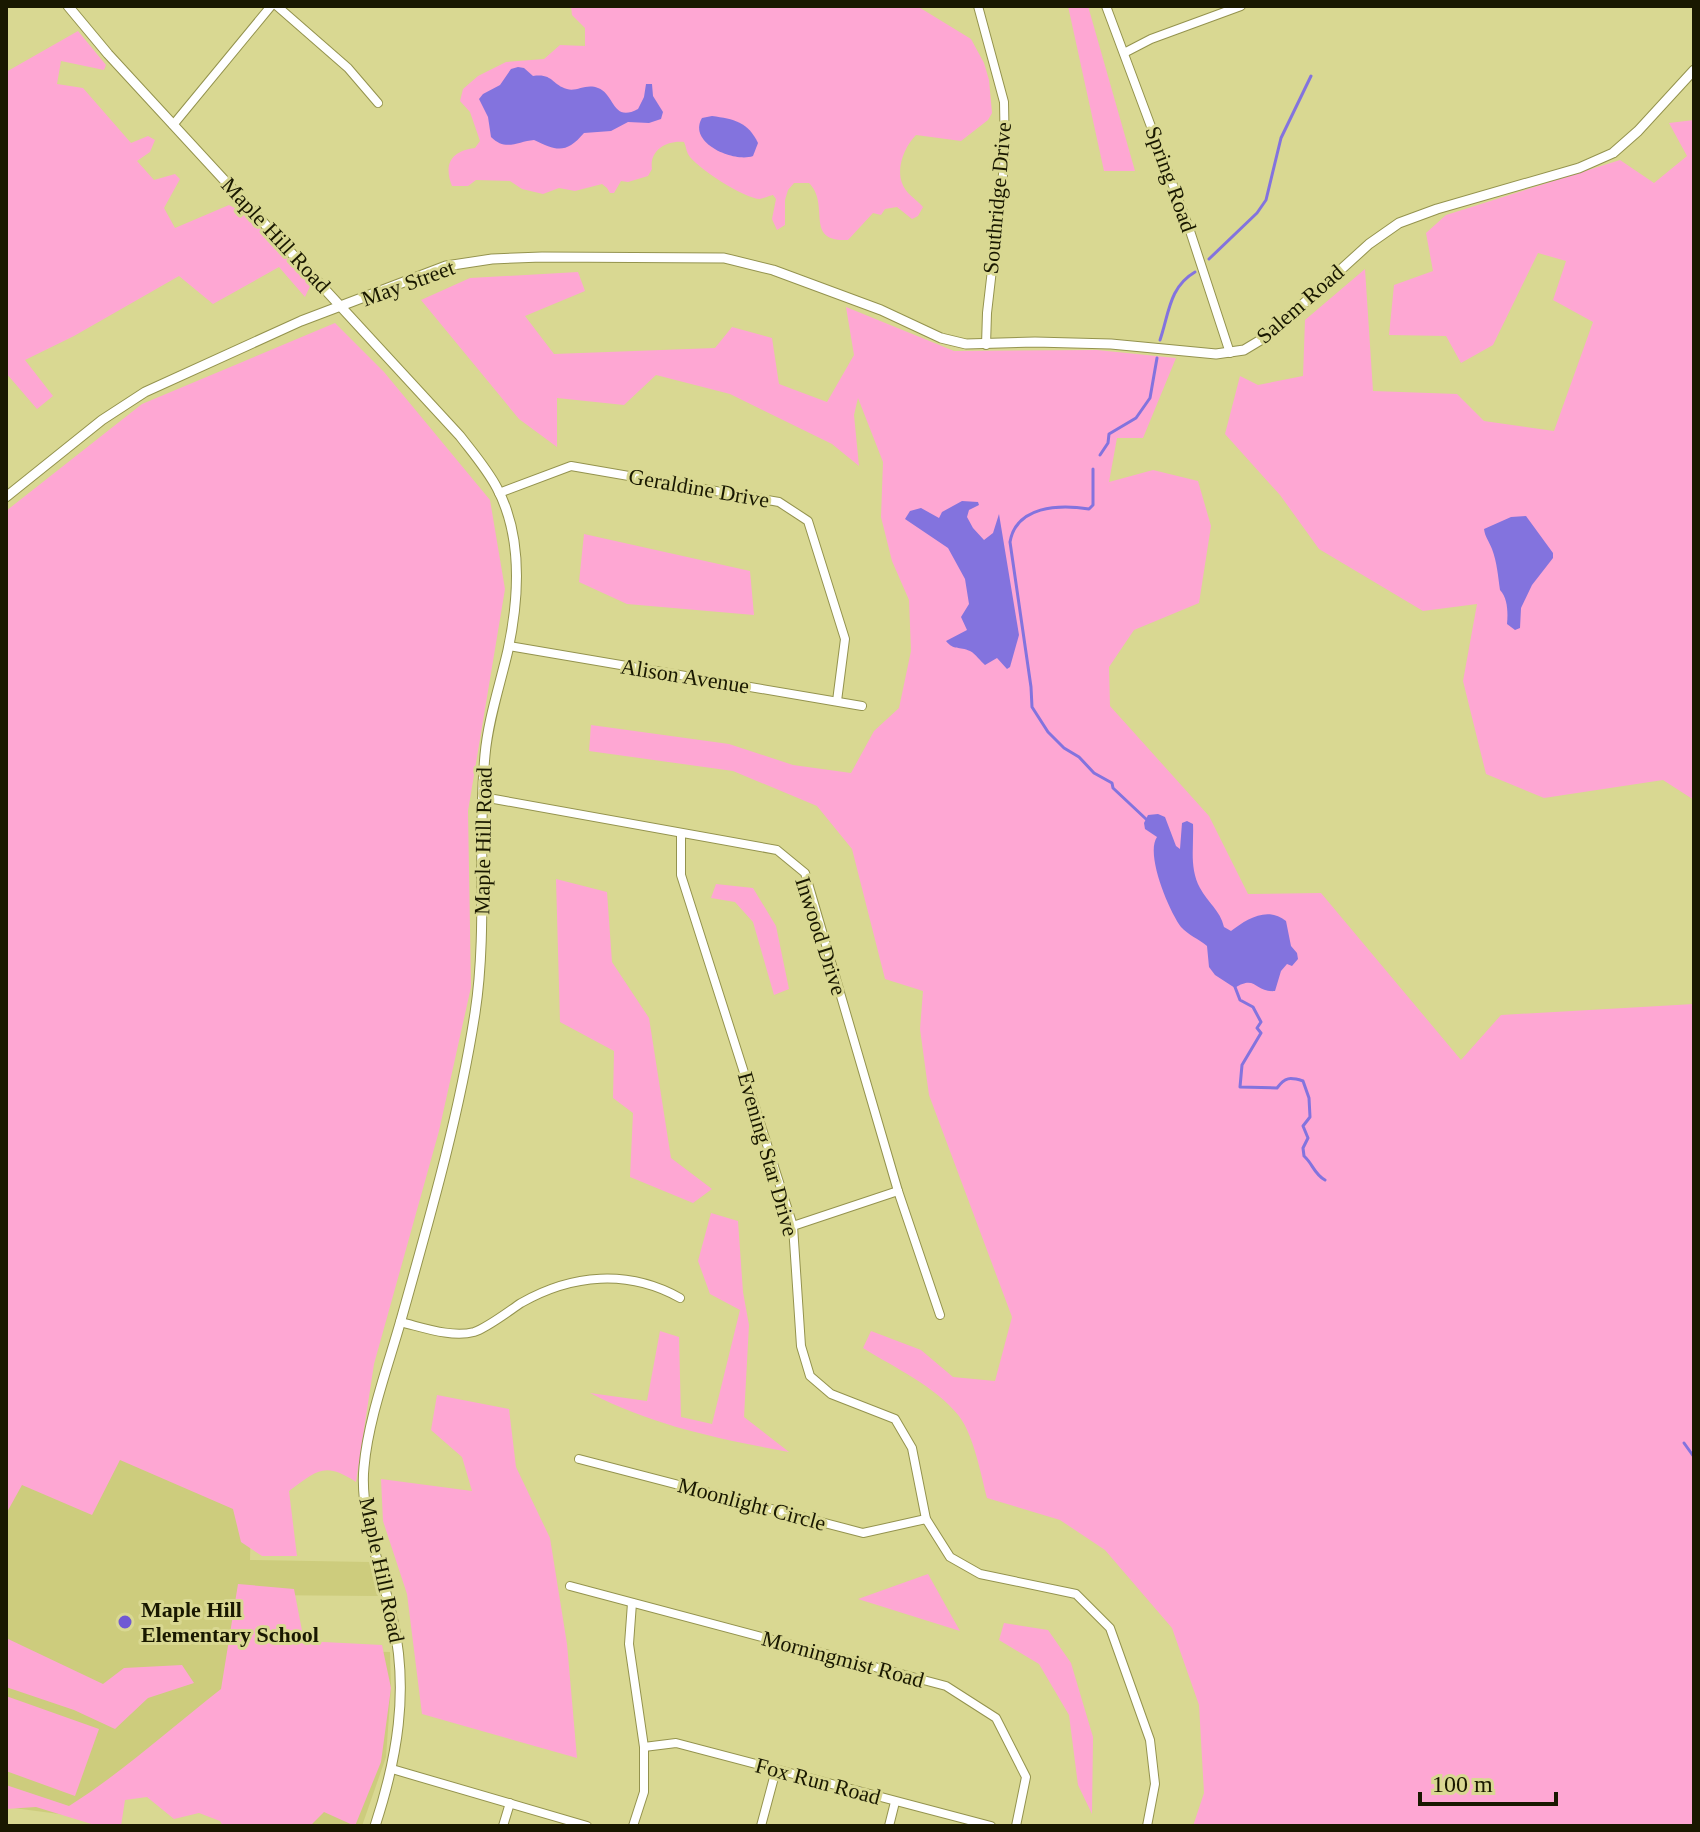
<svg xmlns="http://www.w3.org/2000/svg" width="1700" height="1832" viewBox="0 0 1700 1832" font-family="'Times New Roman',serif">
  <rect width="100%" height="100%" fill="#d9d892"/>
  <polygon fill="#cdcc7d" points="6,1439 252,1478 250,1560 369,1562 378,1596 246,1595 244,1648 390,1652 391,1688 386,1757 362,1826 302,1826 120,1792 104,1820 6,1807"/>
  <g fill="#fea7d3">
    <path d="M571,6H917L971,39L984,63L989,80L992,113L988,120L961,141L916,135C905,146 896,167 902,183C905,193 916,199 923,207L918,216L912,219L897,207L885,209L881,215L873,213L848,240C803,242 831,205 809,183H794L788,190L785,200V225L777,230L772,219L776,199L773,195C772,195 761,199 760,199C745,199 695,167 688,154C686,150 686,146 684,142C666,140 649,151 652,169L648,176L628,182L621,181L614,193H610L607,188L602,184L575,191L559,188L543,194L522,189L510,181L476,180L468,186H452C443,163 452,151 475,148L480,141L470,112L460,101L463,89L478,76L506,62L544,59L560,45L585,46V28L572,15Z"/>
    <polygon points="1068,6 1088,6 1135,171 1104,171"/>
    <polygon points="78,31 106,65 104,70 61,61 57,84 83,88 131,143 148,136 155,140 150,152 137,161 154,180 175,174 180,179 164,208 175,228 229,205 247,215 311,284 305,297 279,267 213,304 179,276 74,336 25,360 53,396 37,409 6,373 6,72"/>
    <polygon points="1694,120 1694,800 1663,780 1544,798 1486,774 1463,681 1477,604 1423,611 1319,549 1280,495 1225,434 1240,376 1258,385 1303,376 1305,320 1365,269 1373,391 1457,394 1484,421 1554,431 1593,322 1553,300 1566,261 1538,253 1493,345 1461,363 1446,336 1389,335 1394,285 1433,271 1426,233 1446,215 1620,160 1654,183 1687,156 1669,123"/>
    <path d="M578,272L585,291L525,316L554,354L715,348L732,327L772,338L779,384L827,402L854,355L846,307L954,351L1097,350L1176,358L1143,438H1117L1109,482L1153,470L1198,481L1211,526L1199,603L1134,630L1109,667L1110,706L1209,816L1248,894L1321,893L1461,1060L1501,1015L1694,1004V1826H1193L1204,1793L1199,1705L1172,1628L1105,1550L1060,1520L987,1498C981,1475 974,1436 959,1416C935,1386 895,1368 863,1348L871,1331L921,1350L953,1377L995,1381L1012,1317L929,1095L920,1029L923,991L885,979L852,849L817,806L733,771L589,751L591,725L729,744L793,765L851,773L874,731L899,708L911,651L909,600L892,561L881,517L883,462L858,398L854,415L859,466L832,444L730,394L656,375L624,405L557,398V447L519,419L421,300L470,278Z"/>
    <path d="M335,323L384,372L490,500L505,589L468,811L471,987L439,1131L374,1364L356,1482C324,1461 317,1471 289,1491L297,1556H262L241,1542L233,1509L120,1460L92,1515L22,1485L6,1514V511L142,404Z"/>
    <polygon points="584,534 750,571 754,615 627,604 579,582"/>
    <polygon points="556,879 607,892 612,962 649,1018 671,1158 712,1189 693,1203 630,1177 633,1113 613,1098 614,1051 560,1022"/>
    <polygon points="716,884 753,888 776,926 789,989 774,995 753,922 735,902 711,898"/>
    <path d="M711,1213L738,1221L743,1292L749,1325L744,1417L789,1452C719,1439 654,1426 590,1393L647,1401L660,1331L679,1337L681,1417L712,1424L740,1310L710,1294L698,1261Z"/>
    <polygon points="437,1395 509,1409 516,1467 550,1538 567,1644 577,1758 422,1714 407,1594 383,1521 381,1479 472,1491 462,1457 431,1430"/>
    <polygon points="928,1574 960,1631 858,1599"/>
    <path d="M238,1584L294,1589L304,1641L382,1645L391,1688L381,1762L355,1826L324,1812L310,1826H223L220,1821L199,1813L174,1819L147,1797L125,1800L121,1826H98L36,1807L6,1809V1785L69,1806C123,1772 171,1728 221,1689Z"/>
    <polygon points="1004,1623 1048,1630 1071,1663 1093,1737 1092,1814 1078,1785 1069,1715 1039,1664 999,1640"/>
    <polygon points="6,1638 103,1684 124,1668 182,1665 194,1683 148,1698 115,1729 74,1710 6,1687"/>
    <polygon points="6,1696 99,1729 75,1796 6,1771"/>
  </g>
  <g fill="#8373de">
    <path d="M518,67L524,68L533,76C553,73 552,85 567,89C577,92 586,83 598,88C615,94 612,123 638,109L644,97L646,84H652L653,96L663,112L661,119L649,123L628,122L611,131L584,133C566,154 557,151 534,140C518,141 506,152 491,137L488,117L479,99L483,94L500,85L511,69Z"/>
    <path d="M712,116C734,119 748,122 758,143L753,156C734,163 687,143 702,118Z"/>
    <path d="M962,501L978,502L979,505L969,510L967,517L973,528L984,540L993,533L999,514L1019,635L1010,667L1007,669L997,658L985,665C980,661 976,654 970,651C959,646 954,651 946,641L967,630L961,617L969,604L965,579L948,548L905,519L910,511L921,508L939,518L942,512Z"/>
    <path d="M1526,516L1553,553V558L1532,585L1521,608L1520,628L1515,630L1507,624C1508,614 1508,598 1500,590C1498,576 1497,562 1492,549C1489,541 1485,537 1484,529L1511,517Z"/>
    <path d="M1158,814L1165,817L1176,846L1180,849L1182,823L1187,821L1193,824C1194,847 1189,867 1200,888C1208,903 1220,910 1224,927L1231,931C1247,919 1267,906 1286,921L1291,946L1297,953L1298,959L1292,966L1287,964L1281,971L1275,991C1255,993 1256,974 1235,988L1215,975L1209,967L1207,946C1199,939 1188,935 1181,927C1169,911 1145,854 1157,837L1145,829L1144,823L1148,815Z"/>
  </g>
  <g fill="none" stroke-linecap="round" stroke-linejoin="round">
    <g stroke="#8373de" stroke-width="3">
      <polyline points="1209,259 1257,213 1266,200 1281,138 1311,76"/>
      <path d="M1160,340C1169,314 1169,287 1195,272"/>
      <polyline points="1100,455 1108,443 1109,434 1136,418 1150,398 1157,358"/>
      <path d="M1093,469V505L1089,509C1059,504 1016,506 1010,542L1031,687L1032,707L1048,732L1064,748L1079,757L1094,773L1112,783L1113,788L1146,819"/>
      <path d="M1235,987L1240,1000L1253,1007L1261,1022L1257,1028L1261,1033L1242,1065L1240,1087L1277,1088C1285,1077 1290,1077 1303,1081L1309,1098L1310,1117L1303,1126L1308,1138L1303,1148L1304,1156C1313,1164 1314,1174 1325,1180"/>
      <polyline points="1684,1443 1694,1457"/>
    </g>
    <defs>
      <g id="minor">
        <polyline points="277,6 348,68 378,103"/>
        <polyline points="978,6 1004,102 1005,157 987,313 986,345"/>
        <polyline points="1106,6 1190,231 1230,353"/>
        <polyline points="1124,53 1151,39 1241,6"/>
        <polyline points="173,125 271,6"/>
        <polyline points="499,493 571,466 779,502 808,521 845,639 837,701"/>
        <polyline points="509,646 862,706"/>
        <polyline points="483,797 777,850 805,873 898,1191 940,1315"/>
        <polyline points="681,834 681,875 793,1226 801,1346 810,1376 831,1394 895,1419 912,1448 926,1519 950,1557 980,1574 1076,1594 1110,1628 1150,1740 1155,1784 1147,1826"/>
        <polyline points="793,1226 898,1191"/>
        <path d="M400,1322C422,1327 451,1338 474,1332C487,1328 509,1311 521,1303C572,1274 628,1269 680,1298"/>
        <polyline points="579,1459 863,1533 926,1519"/>
        <polyline points="570,1586 946,1686 996,1718 1026,1777 1016,1826"/>
        <polyline points="632,1603 629,1644 644,1747 644,1792 633,1826"/>
        <polyline points="644,1747 676,1743 991,1826"/>
        <polyline points="392,1769 587,1826"/>
        <polyline points="503,1826 510,1803"/>
        <polyline points="761,1826 776,1770"/>
        <polyline points="889,1826 895,1802"/>
      </g>
      <g id="tertiary">
        <path d="M68,6L108,54L460,436C473,453 487,469 497,488C523,537 519,598 508,650C500,685 488,720 485,755C477,841 488,928 475,1013C459,1117 429,1220 401,1320C388,1366 368,1420 364,1467C359,1515 383,1574 393,1621C409,1691 397,1759 375,1826"/>
        <polyline points="6,497 102,420 145,392 301,321 446,266 492,259 542,257 724,258 773,270 881,310 941,338 966,344 1035,342 1111,344 1216,354 1244,350 1269,335 1369,244 1399,223 1437,209 1579,168 1613,153 1638,131 1694,70"/>
      </g>
    </defs>
    <use href="#minor" stroke="#94934e" stroke-width="10"/>
    <use href="#tertiary" stroke="#94934e" stroke-width="11"/>
    <use href="#minor" stroke="#fff" stroke-width="8"/>
    <use href="#tertiary" stroke="#fff" stroke-width="9"/>
  </g>
  <circle fill="#7059d3" stroke="#d9d892" stroke-width="3" cx="125" cy="1622" r="8"/>
  <g text-anchor="middle" dominant-baseline="central" stroke-width="6" stroke-linejoin="round" paint-order="stroke">
    <g font-size="22" fill="#191800" stroke="#d9d892">
      <text transform="translate(1171 179) rotate(70)">Spring Road</text>
      <text transform="translate(997 198) rotate(-85)">Southridge Drive</text>
      <text transform="translate(276 235) rotate(47)">Maple Hill Road</text>
      <text transform="translate(408 283) rotate(-20)">May Street</text>
      <text transform="translate(1300 304) rotate(-41)">Salem Road</text>
      <text transform="translate(699 488) rotate(10)">Geraldine Drive</text>
      <text transform="translate(685 676) rotate(9)">Alison Avenue</text>
      <text transform="translate(483 841) rotate(-89)">Maple Hill Road</text>
      <text transform="translate(821 936) rotate(72)">Inwood Drive</text>
      <text transform="translate(768 1154) rotate(74)">Evening Star Drive</text>
      <text transform="translate(752 1504) rotate(15)">Moonlight Circle</text>
      <text transform="translate(382 1570) rotate(78)">Maple Hill Road</text>
      <text transform="translate(843 1659) rotate(15)">Morningmist Road</text>
      <text transform="translate(818 1781) rotate(15)">Fox Run Road</text>
    </g>
    <g font-size="22" font-weight="bold" fill="#191800" stroke="#d9d892" text-anchor="start">
      <text x="141" y="1609">Maple Hill<tspan x="141" dy="25">Elementary School</tspan></text>
    </g>
  </g>
  <rect width="1700" height="1832" fill="none" stroke="#191800" stroke-width="16"/>
  <path d="M1420 1792v12h136v-12" fill="none" stroke="#191800" stroke-width="4"/>
  <text x="1432" y="1792" font-size="24" fill="#191800" stroke="#d9d892" stroke-width="6" paint-order="stroke">100 m</text>
</svg>
